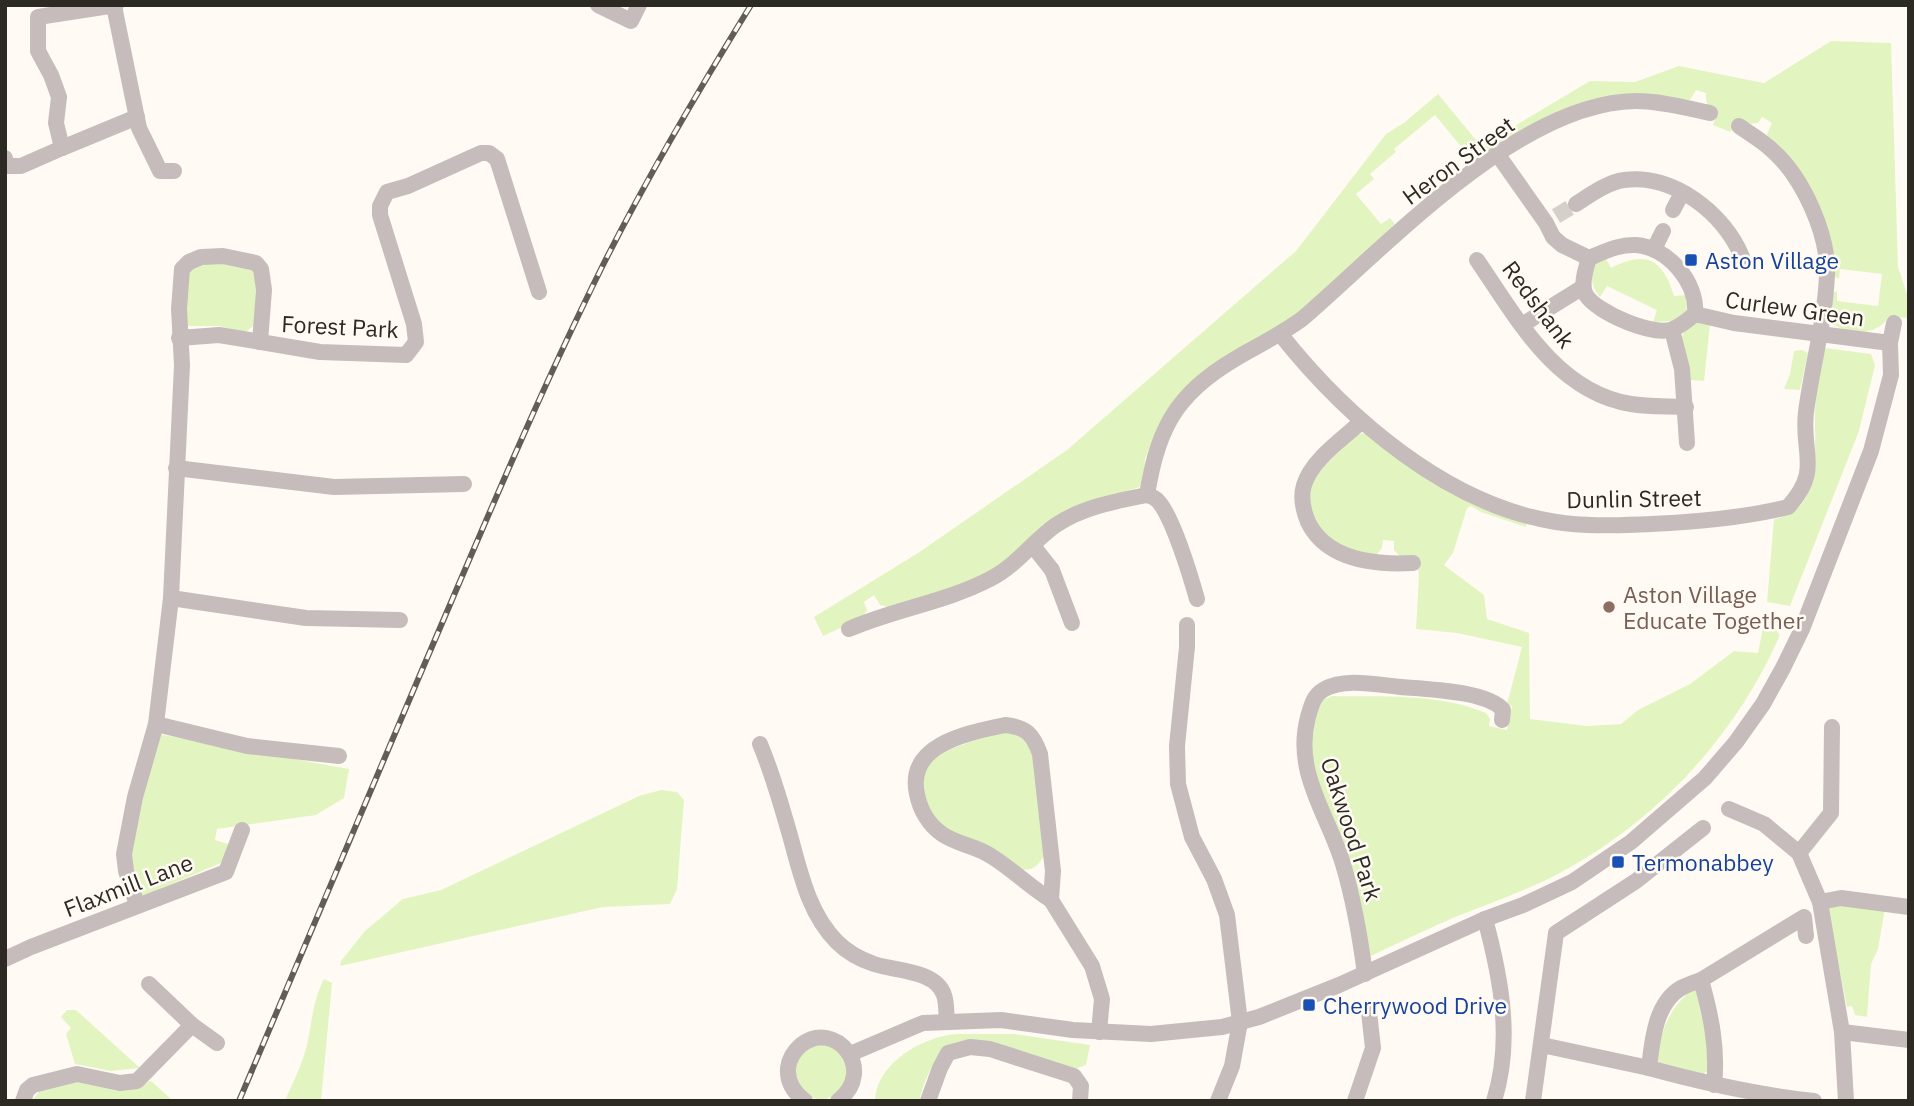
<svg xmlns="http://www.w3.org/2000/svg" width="1914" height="1106" viewBox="0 0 1914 1106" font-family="'IBM Plex Sans',sans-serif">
  <rect width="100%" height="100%" fill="#fffbf4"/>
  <g fill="#e2f5c1">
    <path d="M1831,41L1891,43L1898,267L1909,300V318L1888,317C1878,337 1846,335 1830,322L1833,293L1837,291V301L1878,306L1882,274L1840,269L1839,279L1834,276L1831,242L1770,142L1767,134L1772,123L1762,117L1758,123L1748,124L1739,119L1730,132L1713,125L1718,111C1708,107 1705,104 1706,93L1696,90L1690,100L1633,96L1480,159L1475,152L1471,153L1464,150L1435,115L1394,149L1396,152L1370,174L1374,179L1356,194L1381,224L1390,218L1395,224L1312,304L1256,341L1157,430L1145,459L1144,478L1140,487L1082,505L998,567L973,582L888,607L880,605L874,595L864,602L867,610L863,618L823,636L814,617L918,553L1067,450L1296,251L1386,134L1405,122L1438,94L1481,146L1590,81L1635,82L1679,66L1764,83Z"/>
    <path d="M1605,257L1611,268C1646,250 1663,259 1674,296L1686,295L1687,312L1675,321L1653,322L1657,310L1607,286L1600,297C1590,285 1590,275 1596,261Z"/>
    <polygon points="227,262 250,265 256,274 255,324 245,333 219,326 185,326 187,272 198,264"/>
    <path d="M1699,321L1710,324L1704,381L1690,380C1684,355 1669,334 1699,321Z"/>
    <path d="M1825,348L1871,354L1875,365L1859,431L1790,606L1767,602L1774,519C1824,511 1814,449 1815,413C1816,392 1818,368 1825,348Z"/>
    <polygon points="1802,350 1808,353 1800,390 1784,389 1790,374 1794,351"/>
    <path d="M1365,433L1527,521L1526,527L1481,512L1471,506L1467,508L1453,553L1444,565L1484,595L1487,619L1529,633L1530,719L1587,726L1621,724L1638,710L1690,684L1734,651L1758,653L1765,618L1780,635C1735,738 1655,823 1556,875C1523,892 1487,904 1453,918C1425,930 1398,943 1371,956L1365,949L1308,771L1316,708L1323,700L1332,696C1381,697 1439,693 1486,713L1490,719L1489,726L1507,730L1512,706L1507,704L1522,647L1457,633L1416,629L1419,575L1416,556L1400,557L1394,550V541L1383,540L1382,548L1377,554C1352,562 1306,527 1308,500C1310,478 1324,466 1339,452C1347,444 1353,434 1365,433Z"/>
    <path d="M1003,730L1023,737L1035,754L1045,854C1038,866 1033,872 1018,869L937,824L925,804L923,768L937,754Z"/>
    <polygon points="158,734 349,769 344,798 316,815 217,829 215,840 228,844 223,862 141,897 127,862"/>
    <polygon points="661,790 677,792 684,800 677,889 670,904 603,907 340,966 341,961 365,931 403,899 441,890 639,796"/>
    <polygon points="1837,901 1885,908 1878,949 1871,964 1867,1017 1855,1015 1852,1006 1847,1007 1827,907"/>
    <path d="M324,979L332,983L321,1101H285C292,1084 301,1067 306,1049C312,1025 312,1002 324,979Z"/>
    <path d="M1695,986L1710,1053L1707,1071L1701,1076L1656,1062C1663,1025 1667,1012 1695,986Z"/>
    <polygon points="67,1010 76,1010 140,1068 111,1071 75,1064 66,1034 71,1028 61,1017"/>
    <path d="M967,1034H1015L1090,1045L1086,1065L1073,1070L971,1040C966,1041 959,1041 954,1043C935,1052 924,1082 919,1101H875C875,1068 914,1042 944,1036C951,1034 959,1034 967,1034Z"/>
    <circle cx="821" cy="1072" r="27"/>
    <polygon points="75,1080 125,1089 151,1081 173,1101 32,1101 41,1089"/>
  </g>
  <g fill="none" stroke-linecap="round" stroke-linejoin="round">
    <polyline stroke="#d5d1ca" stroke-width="16" stroke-dasharray="16 8" stroke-linecap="butt" points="1556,216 1576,204"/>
    <g stroke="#c6bcbc" stroke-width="16">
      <polyline points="116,5 38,17 38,51 51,75 59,97 56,123 62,148 137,117"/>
      <polyline points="598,5 631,21 639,5"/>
      <polyline points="114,6 139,128 160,171 174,171"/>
      <polyline points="1498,155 1546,223 1553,237 1562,245 1589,258"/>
      <polyline points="5,158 6,166 21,166 62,148"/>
      <path d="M1576,204C1590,195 1608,182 1624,180C1673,173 1725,214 1742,257"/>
      <polyline points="1673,210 1682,193"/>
      <polyline points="1654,249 1663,231"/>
      <path d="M1589,258C1586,268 1580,285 1586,295C1597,313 1654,337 1673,329C1681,326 1689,319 1695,314"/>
      <path d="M1589,258C1604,252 1619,244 1636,245C1667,247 1698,282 1695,314"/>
      <path d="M1477,260C1516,317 1556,392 1631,404C1649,407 1668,406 1686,407"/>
      <polyline points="1695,314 1734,323 1890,343"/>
      <polyline points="1522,325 1583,287"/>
      <polyline points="1672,330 1682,369 1687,443"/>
      <path d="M1281,335C1347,418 1447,505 1556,522C1587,527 1620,525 1651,524C1697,522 1744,518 1788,507C1822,470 1801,453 1806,412C1812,366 1825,322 1827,275C1829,235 1803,178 1773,151C1763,141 1750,134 1739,126"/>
      <polyline points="179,338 219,335 320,352 406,355 416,342 414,324 380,215 380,206 387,192 408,186 481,153 489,153 497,159 539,292"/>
      <path d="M1362,421C1343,439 1312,459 1304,485C1300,498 1303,510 1308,522C1327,561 1375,565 1413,563"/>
      <polyline points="176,468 334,487 464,484"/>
      <path d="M1147,495C1159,420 1181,389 1247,352C1267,341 1284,332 1302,319C1387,246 1519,102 1636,101C1661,101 1686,108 1710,113"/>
      <path d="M1147,495C1150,496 1154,497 1157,500C1172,514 1191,578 1197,599"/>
      <polyline points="1033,546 1052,570 1072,623"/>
      <polyline points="171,598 306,618 400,620"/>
      <polyline points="1187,625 1187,647 1177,746 1178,784 1192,837 1214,879 1227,915 1240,1022 1232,1066 1218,1101"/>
      <path d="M849,629C895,609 946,602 990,579C1016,566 1033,541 1056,525C1083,507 1116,501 1147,495"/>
      <polyline points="156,724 247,746 339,756"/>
      <path d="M1005,725C1026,727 1033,734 1040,754L1053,871L1051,900C1030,887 1012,869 991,856C976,846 956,844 942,834C929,825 920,810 917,794C906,744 968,733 1005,725Z"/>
      <path d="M760,744C771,770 779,797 787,825C799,865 806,911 837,942C848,953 859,959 874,964C895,971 936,970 944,995C947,1003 946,1014 947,1022"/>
      <polyline points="1729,809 1764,824 1799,853 1820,902 1842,1032 1846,1101"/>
      <polyline points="1799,853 1831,813 1832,727"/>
      <polyline points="1051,900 1092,966 1102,999 1099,1032"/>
      <polyline points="1820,902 1841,898 1909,907"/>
      <polyline points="137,905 126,871 124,854 135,797 156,724 171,598 182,365 179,309 182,269 189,262 201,257 223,256 256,263 261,269 264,290 260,342"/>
      <path d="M1485,919C1501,978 1513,1041 1494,1101"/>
      <polyline points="5,959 31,947 226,872 242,830"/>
      <path d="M1365,974C1360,936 1354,901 1343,864C1328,814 1293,772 1308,717C1311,707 1313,696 1323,690C1344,677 1378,685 1401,687C1426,689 1487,691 1503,710L1502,720"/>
      <polyline points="1701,980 1804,917 1806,936"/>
      <polyline points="149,984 192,1025 217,1043"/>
      <polyline points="1842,1032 1909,1040"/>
      <polyline points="1542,1045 1649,1068"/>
      <polyline points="850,1054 923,1023 1001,1020 1073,1030 1151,1034 1222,1027 1259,1017 1339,985 1485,919 1523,905 1572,882 1631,842 1705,778 1736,742 1763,704 1783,668 1802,629 1871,451 1891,375 1890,343 1894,323"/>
      <path d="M1714,1085C1718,1049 1711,1015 1701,980C1695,982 1687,985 1681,988C1655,1003 1652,1042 1649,1068C1704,1083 1758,1095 1814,1101"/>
      <polyline points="23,1101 27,1090 33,1085 77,1074 120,1083 137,1081 192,1025"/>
      <path d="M805,1101C794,1093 787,1082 788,1068C789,1059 794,1051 801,1045C835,1018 878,1070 838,1101"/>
      <polyline points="928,1101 940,1068 948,1053 970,1047 990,1049 1074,1076 1081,1086 1080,1101"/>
      <polyline points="1355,1101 1373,1048 1369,1012"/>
      <polyline points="1533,1101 1556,933 1636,881 1703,828"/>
    </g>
    <defs>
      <path id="rail" d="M239,1101C300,957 361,813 422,670C480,535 536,400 601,269C646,179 698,91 751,5"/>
    </defs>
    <use href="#rail" stroke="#615d57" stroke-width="6"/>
    <use href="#rail" stroke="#fffbf4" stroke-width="3.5" stroke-dasharray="10" stroke-linecap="butt"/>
  </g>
  <g fill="#1a4fb4" stroke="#fffbf4" stroke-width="2.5">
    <rect x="1684" y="253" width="14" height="14" rx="3.5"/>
    <rect x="1611" y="855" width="14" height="14" rx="3.5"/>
    <rect x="1302" y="998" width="14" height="14" rx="3.5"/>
  </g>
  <circle fill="#8d6e63" stroke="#fffbf4" stroke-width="2.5" cx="1609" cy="607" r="7"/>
  <g text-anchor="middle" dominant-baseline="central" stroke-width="5" stroke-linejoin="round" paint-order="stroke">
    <g font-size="23" fill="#2d2923" stroke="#fffbf4">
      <text transform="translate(1458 160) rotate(-36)">Heron Street</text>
      <text transform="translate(1539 304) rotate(53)">Redshank</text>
      <text transform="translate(1795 308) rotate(8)">Curlew Green</text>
      <text transform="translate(340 326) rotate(3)">Forest Park</text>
      <text transform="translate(1634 498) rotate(-1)">Dunlin Street</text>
      <text transform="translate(1352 829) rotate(72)">Oakwood Park</text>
      <text transform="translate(128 885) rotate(-21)">Flaxmill Lane</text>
    </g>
    <g font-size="23" fill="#164399" stroke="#fffbf4" text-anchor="start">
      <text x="1705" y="260">Aston Village</text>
      <text x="1632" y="862">Termonabbey</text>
      <text x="1323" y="1005">Cherrywood Drive</text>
    </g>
    <g font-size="23" fill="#785e54" stroke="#fffbf4" text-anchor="start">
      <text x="1623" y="594">Aston Village<tspan x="1623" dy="26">Educate Together</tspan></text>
    </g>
  </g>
  <rect width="1914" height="1106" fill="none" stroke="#2d2923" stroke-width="14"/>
</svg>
